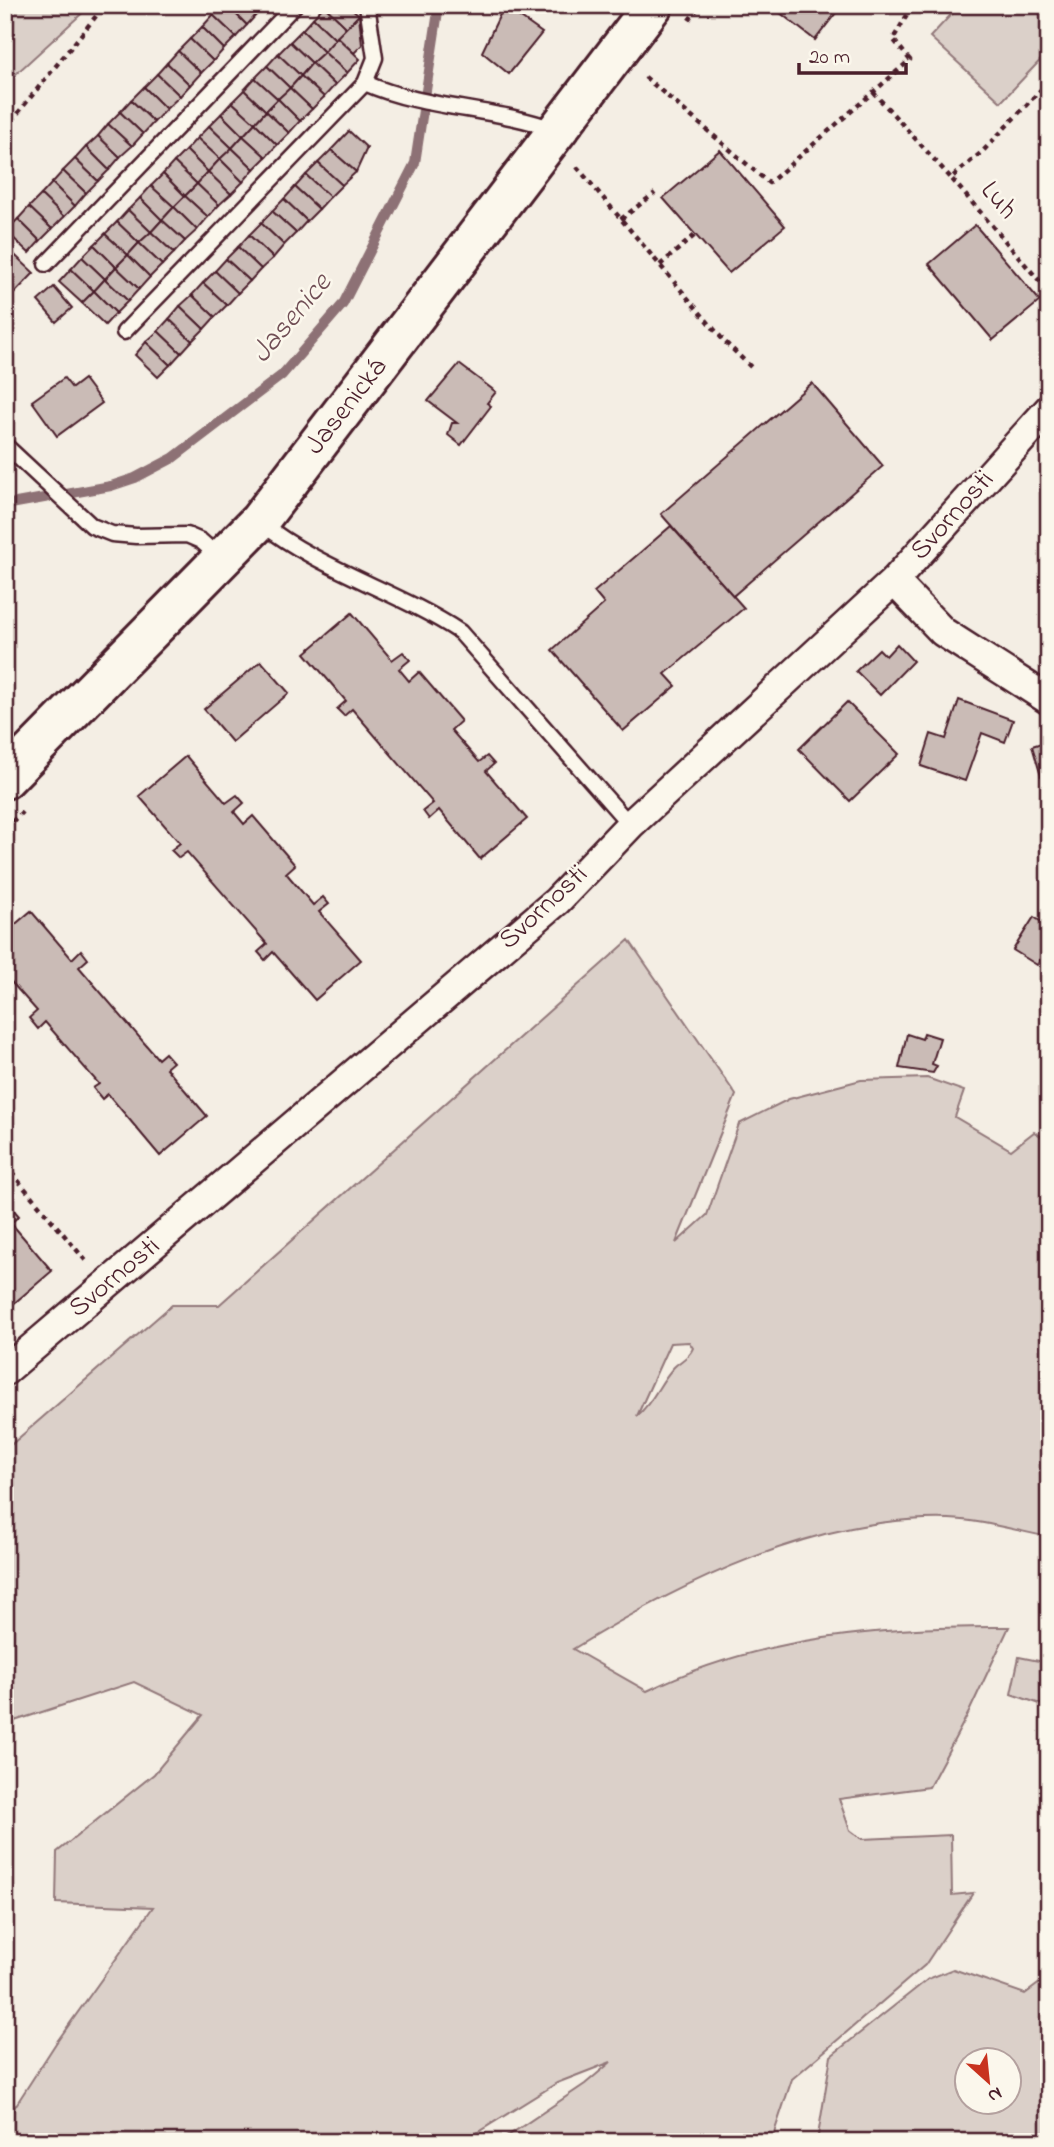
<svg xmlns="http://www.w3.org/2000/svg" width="1054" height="2147" viewBox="0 0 1054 2147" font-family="'Indie Flower',sans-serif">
  <rect width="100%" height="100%" fill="#f4eee4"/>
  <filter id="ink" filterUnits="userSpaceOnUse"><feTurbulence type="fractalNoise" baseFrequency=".0143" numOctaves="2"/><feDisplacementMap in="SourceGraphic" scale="14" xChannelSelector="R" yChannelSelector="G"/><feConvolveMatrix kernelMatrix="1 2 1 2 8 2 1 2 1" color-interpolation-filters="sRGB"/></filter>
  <g filter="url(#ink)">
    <g fill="#dbd0c9" stroke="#92787a" stroke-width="2" fill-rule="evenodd">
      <polygon points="5,5 91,5 5,84"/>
      <polygon points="960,5 1049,5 1049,51 1001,102 930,37"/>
      <path d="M629,940L736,1095L676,1243L707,1215L739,1124L789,1099L861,1080L927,1078L964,1091L955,1117L1011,1150L1034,1132L1049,1141V1537C1017,1531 982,1520 949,1519C818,1515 682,1582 573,1649L647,1691C758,1636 887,1626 1009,1627L969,1712L929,1787L839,1799L850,1830L862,1839L951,1835L952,1895L973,1893L925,1965L792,2079L771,2142H499L585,2084L611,2062L557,2083L462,2142H5V2122L56,2043L153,1907L56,1903L57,1852L154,1774L203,1715L134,1682L5,1724V1450L172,1305H219ZM689,1342L693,1348C689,1358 681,1360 674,1367C659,1383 655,1400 637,1416L670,1343Z"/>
      <polygon points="1019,1657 1049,1663 1049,1707 1011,1694"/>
      <path d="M953,1969L1025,1994L1049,1976V2142H817L831,2056L928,1979ZM967,2060H1009V2102H967Z"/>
    </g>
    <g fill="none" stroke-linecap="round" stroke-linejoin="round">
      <polyline stroke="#8d7174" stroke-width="10" points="5,505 111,486 135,478 173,458 282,375 343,304 415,163 439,5"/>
    </g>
    <g fill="#cabbb6" stroke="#4a1f2b" stroke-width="2">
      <polygon points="222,5 227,5 247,25 236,37 213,15"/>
      <polygon points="227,5 250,5 258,13 247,25"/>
      <polygon points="348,5 359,15 347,28 324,6"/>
      <polygon points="770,5 842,5 815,40"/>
      <polygon points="324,6 347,28 336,40 313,18"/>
      <polygon points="504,6 542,33 509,74 482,52"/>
      <polygon points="213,15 236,37 224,49 202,27"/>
      <polygon points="359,15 362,45 354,53 337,37"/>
      <polygon points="313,18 336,40 324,52 302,30"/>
      <polygon points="202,27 224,49 213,61 190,39"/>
      <polygon points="302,30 324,52 312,63 290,42"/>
      <polygon points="337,37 360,59 347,73 324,52"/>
      <polygon points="190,39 213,61 201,73 178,51"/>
      <polygon points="290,42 312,63 301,76 278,54"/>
      <polygon points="178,51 201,73 190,85 167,63"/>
      <polygon points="324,52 347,73 335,85 312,63"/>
      <polygon points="278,54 301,76 290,88 267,66"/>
      <polygon points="167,63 190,85 180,96 157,74"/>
      <polygon points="312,63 335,85 324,97 301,76"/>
      <polygon points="267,66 290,88 278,99 255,78"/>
      <polygon points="157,74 180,96 166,109 144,87"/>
      <polygon points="301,76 324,97 312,109 290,88"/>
      <polygon points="255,78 278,99 266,111 244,90"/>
      <polygon points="144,87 166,109 154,122 131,100"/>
      <polygon points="290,88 312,109 300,121 278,99"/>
      <polygon points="244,90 266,111 255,123 232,102"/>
      <polygon points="278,99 300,121 289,133 266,111"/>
      <polygon points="131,100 154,122 143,134 120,112"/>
      <polygon points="232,102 255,123 243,136 221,114"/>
      <polygon points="266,111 289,133 277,145 255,123"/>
      <polygon points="120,112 143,134 132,146 108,124"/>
      <polygon points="221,114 243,136 232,148 209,126"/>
      <polygon points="255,123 277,145 266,157 243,136"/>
      <polygon points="108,124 132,146 120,157 98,136"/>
      <polygon points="209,126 232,148 220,159 197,138"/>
      <polygon points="349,131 367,148 356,172 331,150"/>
      <polygon points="98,136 120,157 109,170 86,147"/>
      <polygon points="243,136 266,157 254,169 232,148"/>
      <polygon points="197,138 220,159 208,172 186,150"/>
      <polygon points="86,147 109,170 98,181 75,159"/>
      <polygon points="232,148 254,169 243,182 220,159"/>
      <polygon points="186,150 208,172 197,184 174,162"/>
      <polygon points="331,150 356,172 342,185 318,163"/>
      <polygon points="720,150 785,226 729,273 663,198"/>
      <polygon points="75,159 98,181 86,193 63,171"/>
      <polygon points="220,159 243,182 231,194 208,172"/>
      <polygon points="174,162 197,184 185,196 163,174"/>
      <polygon points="318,163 342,185 330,197 306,175"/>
      <polygon points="63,171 86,193 75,206 52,183"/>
      <polygon points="208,172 231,194 219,205 197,184"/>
      <polygon points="163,174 185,196 174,207 151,186"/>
      <polygon points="306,175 330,197 319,209 295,187"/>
      <polygon points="52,183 75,206 64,217 41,195"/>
      <polygon points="197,184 219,205 208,217 185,196"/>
      <polygon points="151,186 174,207 162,220 140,198"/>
      <polygon points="295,187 319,209 307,221 284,199"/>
      <polygon points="41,195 64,217 52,229 29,207"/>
      <polygon points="185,196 208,217 197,230 174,207"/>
      <polygon points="140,198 162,220 151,232 128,210"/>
      <polygon points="284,199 307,221 296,233 272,211"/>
      <polygon points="29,207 52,229 40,241 18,219"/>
      <polygon points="174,207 197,230 185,241 162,220"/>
      <polygon points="128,210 151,232 139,243 117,222"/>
      <polygon points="272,211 296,233 284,245 261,223"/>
      <polygon points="18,219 40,241 29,253 6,231"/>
      <polygon points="162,220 185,241 174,253 151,232"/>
      <polygon points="117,222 139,243 128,255 105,234"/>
      <polygon points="261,223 284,245 273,258 249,235"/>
      <polygon points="975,225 1040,301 993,340 929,264"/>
      <polygon points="151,232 174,253 162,265 139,243"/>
      <polygon points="105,234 128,255 116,267 94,245"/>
      <polygon points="249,235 273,258 261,269 238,247"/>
      <polygon points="139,243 162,265 150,277 128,255"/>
      <polygon points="94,245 116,267 105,279 82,257"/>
      <polygon points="5,246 34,273 5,303"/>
      <polygon points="238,247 261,269 250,281 226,259"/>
      <polygon points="128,255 150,277 139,289 116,267"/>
      <polygon points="82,257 105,279 94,291 71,269"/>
      <polygon points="226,259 250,281 238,293 215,271"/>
      <polygon points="116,267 139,289 128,301 105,279"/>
      <polygon points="71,269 94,291 82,303 59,282"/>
      <polygon points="215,271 238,293 227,305 203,283"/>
      <polygon points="105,279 128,301 116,313 94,291"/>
      <polygon points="203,283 227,305 215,317 192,295"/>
      <polygon points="54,287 72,308 56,322 38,301"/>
      <polygon points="94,291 116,313 105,325 82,303"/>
      <polygon points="192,295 215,317 204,329 180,306"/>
      <polygon points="180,306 204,329 192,341 169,319"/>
      <polygon points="169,319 192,341 181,353 158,331"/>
      <polygon points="158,331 181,353 170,365 146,342"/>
      <polygon points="146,342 170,365 158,377 135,355"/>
      <polygon points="459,364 496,392 487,403 491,406 461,445 448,435 452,423 457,423 428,401"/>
      <polygon points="64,378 72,388 84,379 102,403 57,436 32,401"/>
      <polygon points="812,383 883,466 733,596 661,514"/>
      <polygon points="671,526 744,608 665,674 676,686 623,731 552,650 604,604 594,592"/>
      <polygon points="352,613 392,660 403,652 410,660 399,669 409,681 419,672 461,721 451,730 479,762 487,756 494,764 486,771 527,819 480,859 439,810 429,819 423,811 433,803 352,709 344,716 337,709 346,701 305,653"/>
      <polygon points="897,644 913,661 880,695 856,671 879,649 886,656"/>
      <polygon points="261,661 289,693 232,742 204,709"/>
      <polygon points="959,700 1013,720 1005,742 982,733 965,781 921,766 931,734 946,739"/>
      <polygon points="847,702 899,754 850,801 799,749"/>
      <polygon points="1048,741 1049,774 1041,776 1032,746"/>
      <polygon points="186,756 226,803 237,795 244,803 234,812 244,824 253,816 295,865 286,873 313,905 323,897 329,904 319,912 361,960 315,1000 273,952 265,960 258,952 267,944 187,852 179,858 171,850 180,843 139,796"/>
      <polygon points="31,911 72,959 81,950 88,959 79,967 158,1059 165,1053 173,1062 166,1068 207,1116 160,1156 108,1094 102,1099 93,1088 99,1084 45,1022 38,1029 29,1018 37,1011 5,975 5,933"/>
      <polygon points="1034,917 1049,927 1049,947 1037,965 1013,950"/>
      <polygon points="924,1033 940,1038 932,1064 937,1066 933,1073 899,1068 907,1034 922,1039"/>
      <polygon points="12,1208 19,1216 11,1223 52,1271 5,1311 5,1214"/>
    </g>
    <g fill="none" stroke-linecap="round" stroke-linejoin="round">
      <defs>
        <g id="lane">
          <path d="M365,83C426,110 494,107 556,130"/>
          <polyline points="46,264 295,5"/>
          <polyline points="124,332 365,83 375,58 367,5"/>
          <polyline points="5,445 92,526 112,534 136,536 187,535 201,541 221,559"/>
          <path d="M260,522C320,570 396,590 460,632L630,825"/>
        </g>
        <g id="street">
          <polyline points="894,581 943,632 1049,700"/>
          <polyline points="5,1371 557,901 630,825 894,581 1049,409"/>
        </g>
        <polyline id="secondary" points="5,779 259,521 653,5"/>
      </defs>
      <use href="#lane" stroke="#4a1f2b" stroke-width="19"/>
      <use href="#street" stroke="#4a1f2b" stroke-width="33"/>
      <use href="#secondary" stroke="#4a1f2b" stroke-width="44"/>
      <g stroke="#4a1f2b" stroke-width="4.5" stroke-dasharray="5 5" stroke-linecap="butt">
        <polyline points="689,20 700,5"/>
        <polyline points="645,77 769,183 910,60 893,39 913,5"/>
        <polyline points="1049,81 983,151 951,178 1049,292"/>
        <polyline points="873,92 951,178"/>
        <polyline points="5,129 105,5"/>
        <polyline points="577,167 724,341 754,370"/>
        <polyline points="621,219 655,193"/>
        <polyline points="660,265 695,235"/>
        <polyline points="5,829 22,812"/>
        <polyline points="5,1165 86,1261"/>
      </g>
      <use href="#lane" stroke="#fbf7ec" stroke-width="14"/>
      <use href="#street" stroke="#fbf7ec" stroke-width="28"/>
      <use href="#secondary" stroke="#fbf7ec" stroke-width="38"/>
    </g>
  </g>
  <g text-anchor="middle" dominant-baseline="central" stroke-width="5" stroke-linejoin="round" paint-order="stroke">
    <g font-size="28" fill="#4a1f2b" stroke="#fbf7ec">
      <text transform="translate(998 201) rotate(49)">Luh</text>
      <text transform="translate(347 407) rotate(-52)">Jasenická</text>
      <text transform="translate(953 516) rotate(-48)">Svornosti</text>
      <text transform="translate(544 908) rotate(-43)">Svornosti</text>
      <text transform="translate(115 1278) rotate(-40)">Svornosti</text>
    </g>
    <g font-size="30" font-style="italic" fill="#714f56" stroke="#fbf7ec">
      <text transform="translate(292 319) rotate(-50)">Jasenice</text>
    </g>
  </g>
  <rect width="1054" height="2147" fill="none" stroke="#fbf7ec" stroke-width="28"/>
  <rect x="14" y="14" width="1026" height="2119" fill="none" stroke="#4a1f2b" stroke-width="2.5" filter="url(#ink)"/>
  <g transform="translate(988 2081) rotate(153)"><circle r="33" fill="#fbf7ec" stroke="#b4a19f" stroke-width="2"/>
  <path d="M0-5L12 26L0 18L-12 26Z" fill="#c8321e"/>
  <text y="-10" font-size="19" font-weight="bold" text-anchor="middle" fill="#4a1f2b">N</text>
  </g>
  <path d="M799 63v10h107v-10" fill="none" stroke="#4a1f2b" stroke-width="3.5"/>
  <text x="809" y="63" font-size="21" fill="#4a1f2b" stroke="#fbf7ec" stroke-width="5" paint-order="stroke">20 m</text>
</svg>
